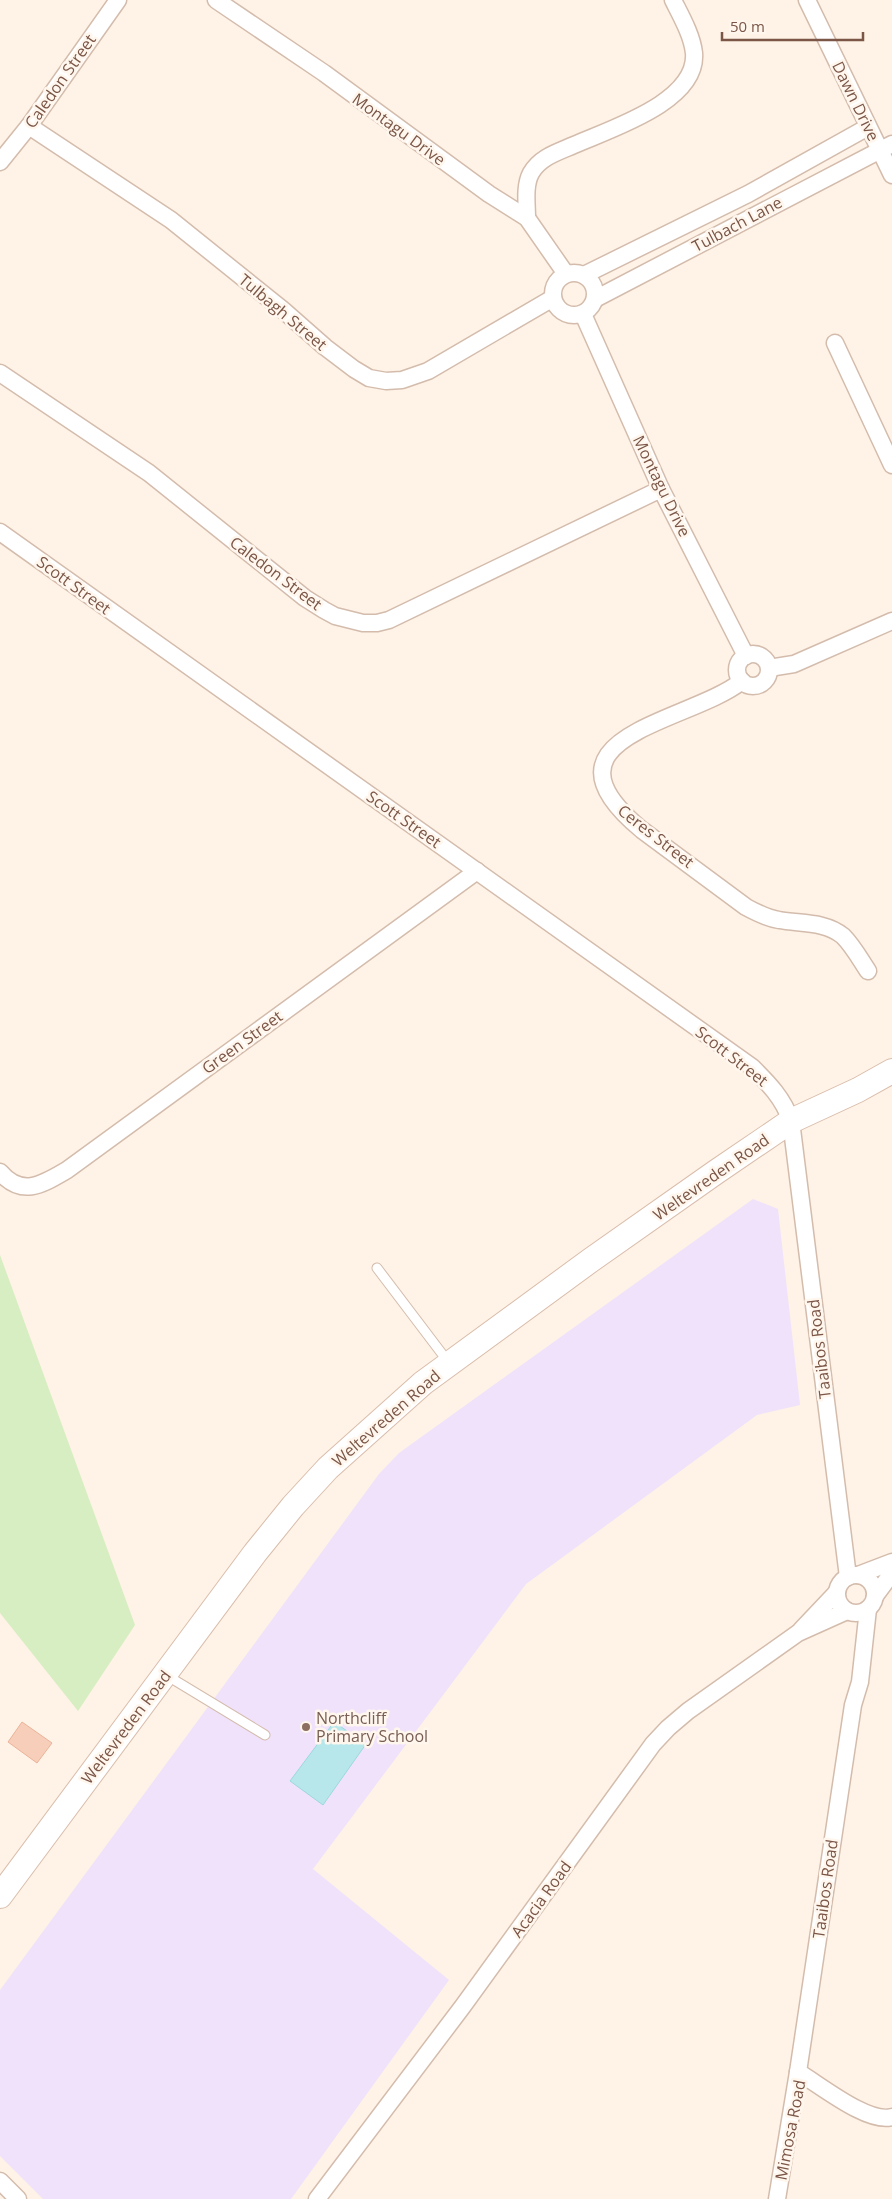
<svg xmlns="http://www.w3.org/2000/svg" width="892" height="2199" viewBox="0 0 892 2199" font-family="'Open Sans',sans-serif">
  <rect width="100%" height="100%" fill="#fef3e6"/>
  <polygon fill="#f0e2fb" points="753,1199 778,1209 800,1405 757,1415 526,1584 313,1869 449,1980 291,2199 43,2199 0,2156 0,1990 379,1474 399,1453"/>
  <polygon fill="#d7eec2" points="0,1255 135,1625 78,1711 0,1613"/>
  <polygon fill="#b7e7eb" stroke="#9cd8de" points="334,1722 366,1744 323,1805 290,1781"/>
  <polygon fill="#f7ceba" stroke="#ebb399" points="22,1722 52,1743 37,1763 8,1742"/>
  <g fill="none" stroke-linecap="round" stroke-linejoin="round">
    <defs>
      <g id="lane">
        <polyline points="377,1268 449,1363"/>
        <polyline points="166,1675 265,1735"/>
      </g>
      <g id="street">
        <polyline points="216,0 324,73 489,194 527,218 566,274"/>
        <polyline points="807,0 892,175"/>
        <polyline points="29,126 171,220 283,310 325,347 354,369 369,378 386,381 402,380 428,371 553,298"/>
        <polyline points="0,162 29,126 118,0"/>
        <path d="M527,218C527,204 524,186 531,173C540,157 558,152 574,145C610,129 698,102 694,53C692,35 681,16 673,0"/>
        <circle cx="574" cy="294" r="21"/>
        <polyline points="584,275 748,194 868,127"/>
        <polyline points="595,299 892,144"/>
        <polyline points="583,314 661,489 746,656"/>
        <polyline points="835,343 892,465"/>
        <polyline points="0,373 149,473 305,598 324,610 335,616 363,623 377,623 389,620 661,489"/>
        <path d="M0,532L752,1067C769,1084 783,1098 791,1121L848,1577"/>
        <circle cx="753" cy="670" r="16"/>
        <polyline points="769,668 794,664 892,621"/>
        <path d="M742,681C689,723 528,736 642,830L746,907C757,913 767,918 779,920C800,924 825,921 843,936C853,946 860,959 868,971"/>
        <path d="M0,1172C22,1198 43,1184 67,1170L477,871"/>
        <polyline points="858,1575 892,1562"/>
        <circle cx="856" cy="1594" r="19"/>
        <polyline points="875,1596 892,1573"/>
        <polyline points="801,1630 837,1592"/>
        <path d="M798,2072C820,2085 868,2124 892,2117"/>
        <polyline points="0,2181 18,2199"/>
        <polyline points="317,2199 463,2006 653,1744 668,1728 688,1711 798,1633 847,1611"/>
        <polyline points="777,2199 798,2072 853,1705 860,1682 868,1609"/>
      </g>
      <polyline id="secondary" points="0,1896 255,1553 293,1506 328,1468 423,1383 591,1260 716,1172 791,1121 858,1090 892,1071"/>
    </defs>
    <use href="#lane" stroke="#d4bcad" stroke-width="11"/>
    <use href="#street" stroke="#d4bcad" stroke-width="19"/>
    <use href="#secondary" stroke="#dabdac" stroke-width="26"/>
    <use href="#lane" stroke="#fff" stroke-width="9"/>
    <use href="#street" stroke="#fff" stroke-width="16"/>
    <use href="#secondary" stroke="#fff" stroke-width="24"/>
  </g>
  <circle fill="#8d6e63" stroke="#fff7ee" stroke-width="2" cx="306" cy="1727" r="5"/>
  <g text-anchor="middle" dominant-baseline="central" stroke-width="5" stroke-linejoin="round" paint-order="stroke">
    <g font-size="16" fill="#7b5647" stroke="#fff7ee">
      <text transform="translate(60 81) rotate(-55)">Caledon Street</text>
      <text transform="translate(856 101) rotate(64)">Dawn Drive</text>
      <text transform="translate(399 129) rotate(36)">Montagu Drive</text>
      <text transform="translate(737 224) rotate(-28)">Tulbach Lane</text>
      <text transform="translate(283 312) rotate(40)">Tulbagh Street</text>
      <text transform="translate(662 486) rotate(64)">Montagu Drive</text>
      <text transform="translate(276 573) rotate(37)">Caledon Street</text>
      <text transform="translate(74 585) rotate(36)">Scott Street</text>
      <text transform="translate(404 819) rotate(35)">Scott Street</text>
      <text transform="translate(656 836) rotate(38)">Ceres Street</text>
      <text transform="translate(242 1042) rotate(-36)">Green Street</text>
      <text transform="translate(732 1056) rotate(38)">Scott Street</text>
      <text transform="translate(711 1177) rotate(-35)">Weltevreden Road</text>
      <text transform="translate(819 1349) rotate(-97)">Taaibos Road</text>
      <text transform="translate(386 1418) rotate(-41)">Weltevreden Road</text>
      <text transform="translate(126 1727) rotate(-53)">Weltevreden Road</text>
      <text transform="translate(825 1889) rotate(-82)">Taaibos Road</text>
      <text transform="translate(541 1899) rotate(-54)">Acacia Road</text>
      <text transform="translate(790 2130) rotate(-79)">Mimosa Road</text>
    </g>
    <g font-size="16" fill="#785e54" stroke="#fff7ee" text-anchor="start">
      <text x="316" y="1718">Northcliff<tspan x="316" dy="18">Primary School</tspan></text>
    </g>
  </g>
  <path d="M722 32v8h141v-8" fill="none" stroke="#7b5647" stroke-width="2.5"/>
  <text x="730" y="32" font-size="15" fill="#7b5647" stroke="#fff7ee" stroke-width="4" paint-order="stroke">50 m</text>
</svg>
